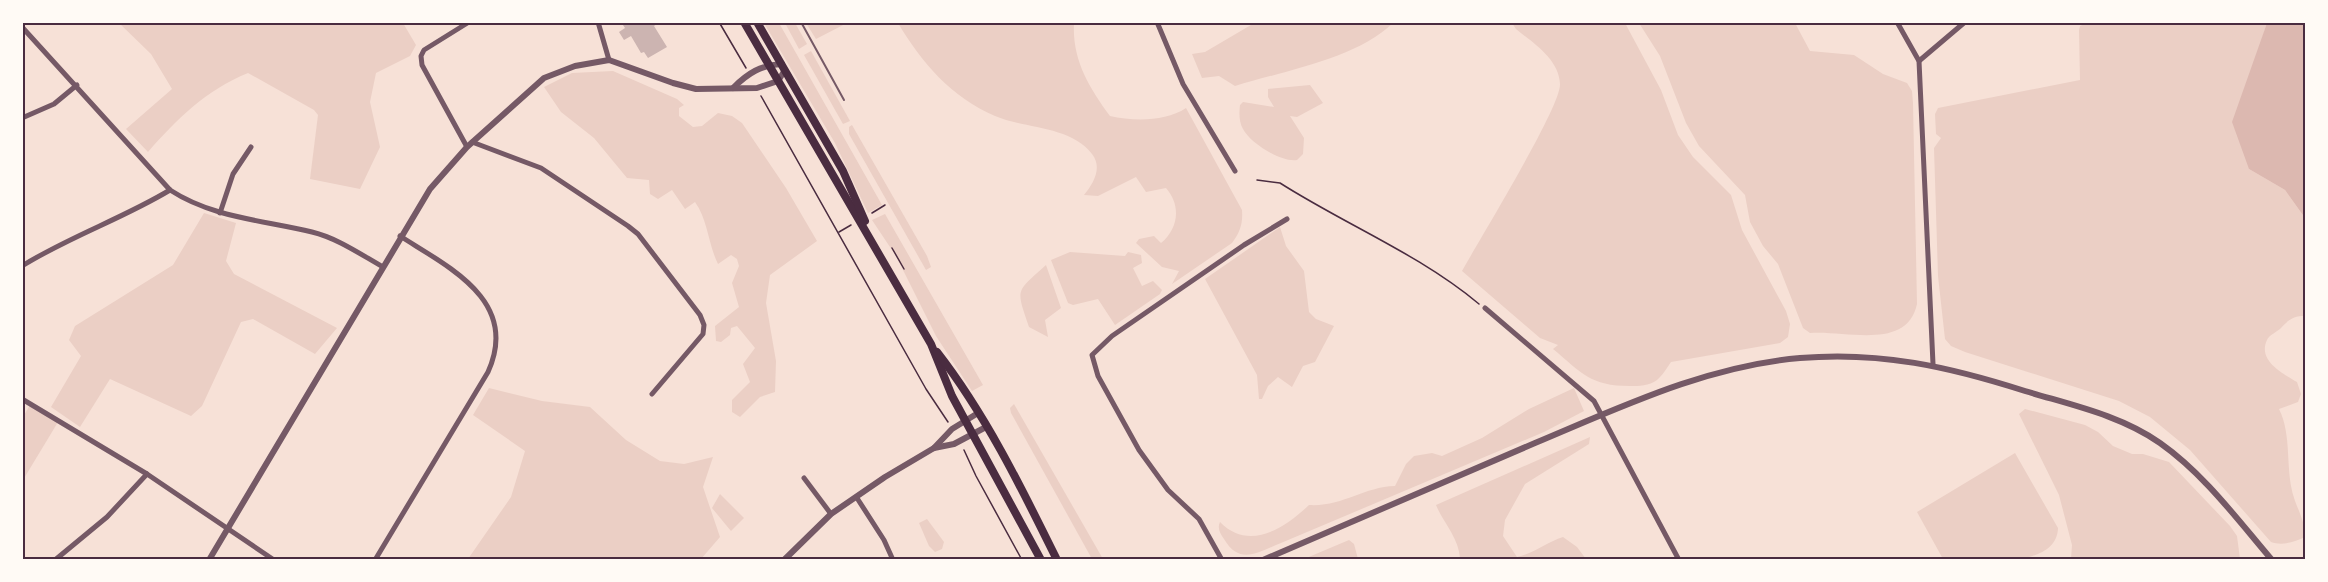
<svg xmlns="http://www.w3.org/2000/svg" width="2328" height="582" viewBox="0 0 2328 582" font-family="Commissioner,sans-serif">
  <rect width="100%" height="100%" fill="#f7e1d7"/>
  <g fill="#ebcfc5">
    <path d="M1256,22H1393V23C1356,59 1283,71 1235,86L1219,76L1202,78L1192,54L1205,52Z"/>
    <path d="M261,23H403L416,45L410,56L376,73L370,102L380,147L360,189L310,179L318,115L314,110L248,73C206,90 177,119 148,152L126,129L172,89L151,54L119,23Z"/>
    <polygon points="764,23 779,23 882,205 868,213 835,143"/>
    <polygon points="785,23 795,23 807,44 799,49"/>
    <polygon points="806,23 847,23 816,39"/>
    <path d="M898,23H1074C1072,60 1089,87 1110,116C1133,121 1165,122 1186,108L1242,210C1243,224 1240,232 1232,243L1172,284L1179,271L1162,267L1136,243L1139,239L1154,236L1161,243C1179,228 1181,205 1166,188L1146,192L1136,177L1098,196L1084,195C1093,184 1103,168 1092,154C1071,126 1025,129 995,116C951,97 922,63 898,23Z"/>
    <path d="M1512,23H1625L1661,90L1678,135L1693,157L1731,195L1742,230L1786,311L1790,324L1788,337L1780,343L1671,362C1667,368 1662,376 1657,380C1649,386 1639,386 1630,386C1590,386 1582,373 1553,349L1558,345L1540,338L1462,271C1478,242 1561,107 1560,84C1559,59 1533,43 1516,29Z"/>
    <path d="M1639,23H1795L1810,51L1854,55L1883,74L1907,83L1912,91L1913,103L1917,304C1907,351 1846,330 1810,333L1803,328L1778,264L1763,246L1750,222L1745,195L1699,146L1686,123L1660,56Z"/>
    <path d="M2087,23H2267L2258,52L2249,169L2285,190L2305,218V316C2294,316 2289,319 2281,328C2277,332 2269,335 2267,340C2257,361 2284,374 2297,382L2301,394L2298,402L2279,409C2293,437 2284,471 2295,501C2300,514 2305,523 2305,537C2295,542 2282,546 2271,542L2190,450L2150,417L2119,401L1965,352L1951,346L1945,339L1938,276L1934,148L1941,138L1936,134L1935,114L1938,108L2080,80L2079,30L2080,26Z"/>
    <polygon points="811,51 850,121 843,124 804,55"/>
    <path d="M613,71L677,99L684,105L679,108V116L693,127L702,126L718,113L732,116L742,123L786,188L817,241L770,275L766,303L776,361L775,392L760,397L740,417L732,412V400L750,382L743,364L755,348L737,326L731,328L730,335L721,342L716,341L715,326L739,307L732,283L739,266L737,259L731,255L718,264C708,244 708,220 695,202L685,209L672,190L658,199L650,194L649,180L627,178L594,138L561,112L544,87L572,73Z"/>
    <path d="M1310,85L1323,103L1297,117L1290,116L1304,138L1303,154L1297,160C1282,163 1250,143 1243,129C1239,122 1239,113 1240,105L1243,102L1274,107L1268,97V89Z"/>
    <polygon points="852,125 927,256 931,267 926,270 849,134 849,127"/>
    <polygon points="204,213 236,223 226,261 234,274 337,328 315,354 253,319 241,322 202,406 191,416 110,379 80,427 51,407 81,356 69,340 75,326 173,265"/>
    <polygon points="885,214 983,385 972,391 936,336 896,256 872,220"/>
    <polygon points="1280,227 1286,246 1304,271 1309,312 1316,319 1334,326 1315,362 1303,366 1292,387 1278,377 1268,386 1262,399 1259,399 1257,375 1205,279"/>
    <polygon points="1070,252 1125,256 1128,252 1141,255 1142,263 1133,268 1142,286 1153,281 1162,290 1160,294 1115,325 1098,299 1073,305 1068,303 1051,260"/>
    <path d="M1046,265L1061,308L1045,320L1048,337L1029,327C1016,288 1015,293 1046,265Z"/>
    <polygon points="489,388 542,401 590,407 626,440 660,461 684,464 713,457 703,487 720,537 701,559 468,559 511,497 525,451 473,415"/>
    <path d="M1574,388L1584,411L1544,432L1281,543C1258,552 1240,566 1224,539C1220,533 1217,528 1220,522C1249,552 1285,528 1309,505C1342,507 1363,487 1395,486L1406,464L1414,456L1432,453L1442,456L1482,438L1529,409Z"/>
    <polygon points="1014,404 1103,559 1092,559 1011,413 1010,408"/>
    <polygon points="30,405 58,422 23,480 23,417"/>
    <polygon points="2025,409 2085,425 2098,432 2113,446 2132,454 2143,454 2169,462 2230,526 2237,536 2240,559 2071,559 2072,545 2059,495 2019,414"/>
    <path d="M1590,437L1589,444L1525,484L1505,520L1503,536L1517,557C1535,553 1547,542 1563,537L1577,547L1586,559H1460C1459,538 1444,524 1436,505Z"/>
    <path d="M2015,453L2058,528C2057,571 1972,560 1943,559L1917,512Z"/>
    <polygon points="720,494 744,518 731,531 712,508"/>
    <polygon points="927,519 944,542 942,549 935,552 929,546 919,523"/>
    <polygon points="1349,540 1354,544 1358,559 1304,559"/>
  </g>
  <polygon fill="#dcb8b0" points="2267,23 2305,23 2305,218 2285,190 2249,169 2232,122"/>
  <polygon fill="#ccb4b1" points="621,22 659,22 654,26 667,47 648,58 644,52 641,53 631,36 624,40 619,32 625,28"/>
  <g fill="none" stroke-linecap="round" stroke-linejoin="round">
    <g stroke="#4a2c40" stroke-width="1.5">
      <polyline points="719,22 746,68"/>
      <polyline points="761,96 926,389 948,422"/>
      <path d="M1257,180L1280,183C1346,225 1419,254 1479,304"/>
      <polyline points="872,213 885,205"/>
      <polyline points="839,232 851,225"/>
      <polyline points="892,248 904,269"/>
      <polyline points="964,450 976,476 1022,560"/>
    </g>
    <polyline stroke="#755966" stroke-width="2" points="801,22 844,100"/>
    <g stroke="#755966" stroke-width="5">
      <polyline points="598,22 609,60"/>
      <polyline points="1157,22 1183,84 1235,171"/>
      <polyline points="1897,22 1919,61 1933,364"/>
      <path d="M22,27L170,190C213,218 263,220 312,232C337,238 360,254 383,267"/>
      <polyline points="1919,61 1965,22"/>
      <polyline points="22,118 54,104 77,85"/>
      <polyline points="472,142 541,168 628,226 638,234 700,315 704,325 703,334 652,394"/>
      <polyline points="467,147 422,65 421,56 424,50 469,22"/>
      <polyline points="220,213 233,174 251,147"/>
      <path d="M22,266C70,236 122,219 170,190"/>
      <polyline points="1485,308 1594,401 1679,560"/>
      <polyline points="22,399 147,474 274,560"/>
      <polyline points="804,478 831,514"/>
      <polyline points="857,498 884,540 893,560"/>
      <polyline points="55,560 107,517 147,474"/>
      <path d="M375,560L488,372C520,301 450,268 400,236"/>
      <polyline points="1222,560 1199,519 1168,490 1139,450 1098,376 1092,355 1112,336 1244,245 1287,219"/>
    </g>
    <g stroke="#755966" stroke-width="6">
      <path d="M733,88C748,73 761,65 782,64"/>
      <polyline points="934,448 952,429 978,413"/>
      <polyline points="209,560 430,189 467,147 544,78 575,66 609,60 673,83 696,89 757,88 778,81 785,70"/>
      <polyline points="784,560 831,514 885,477 934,448 954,444 986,427"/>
      <path d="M1263,560C1354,521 1445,482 1535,443C1621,407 1706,366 1800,358C1880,351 1950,367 2025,391C2071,405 2120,415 2160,443C2204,474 2237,519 2272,560"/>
    </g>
    <g stroke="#4a2c40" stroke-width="8">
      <polyline points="744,22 931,344 952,396 1041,560"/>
      <polyline points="757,22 843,171 865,221"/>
      <path d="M937,352C986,415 1022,489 1057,560"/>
    </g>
  </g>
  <rect width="2328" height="582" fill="none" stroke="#fffaf5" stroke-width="48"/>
  <rect x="24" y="24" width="2280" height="534" fill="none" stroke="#4a2c40" stroke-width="2"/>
</svg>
